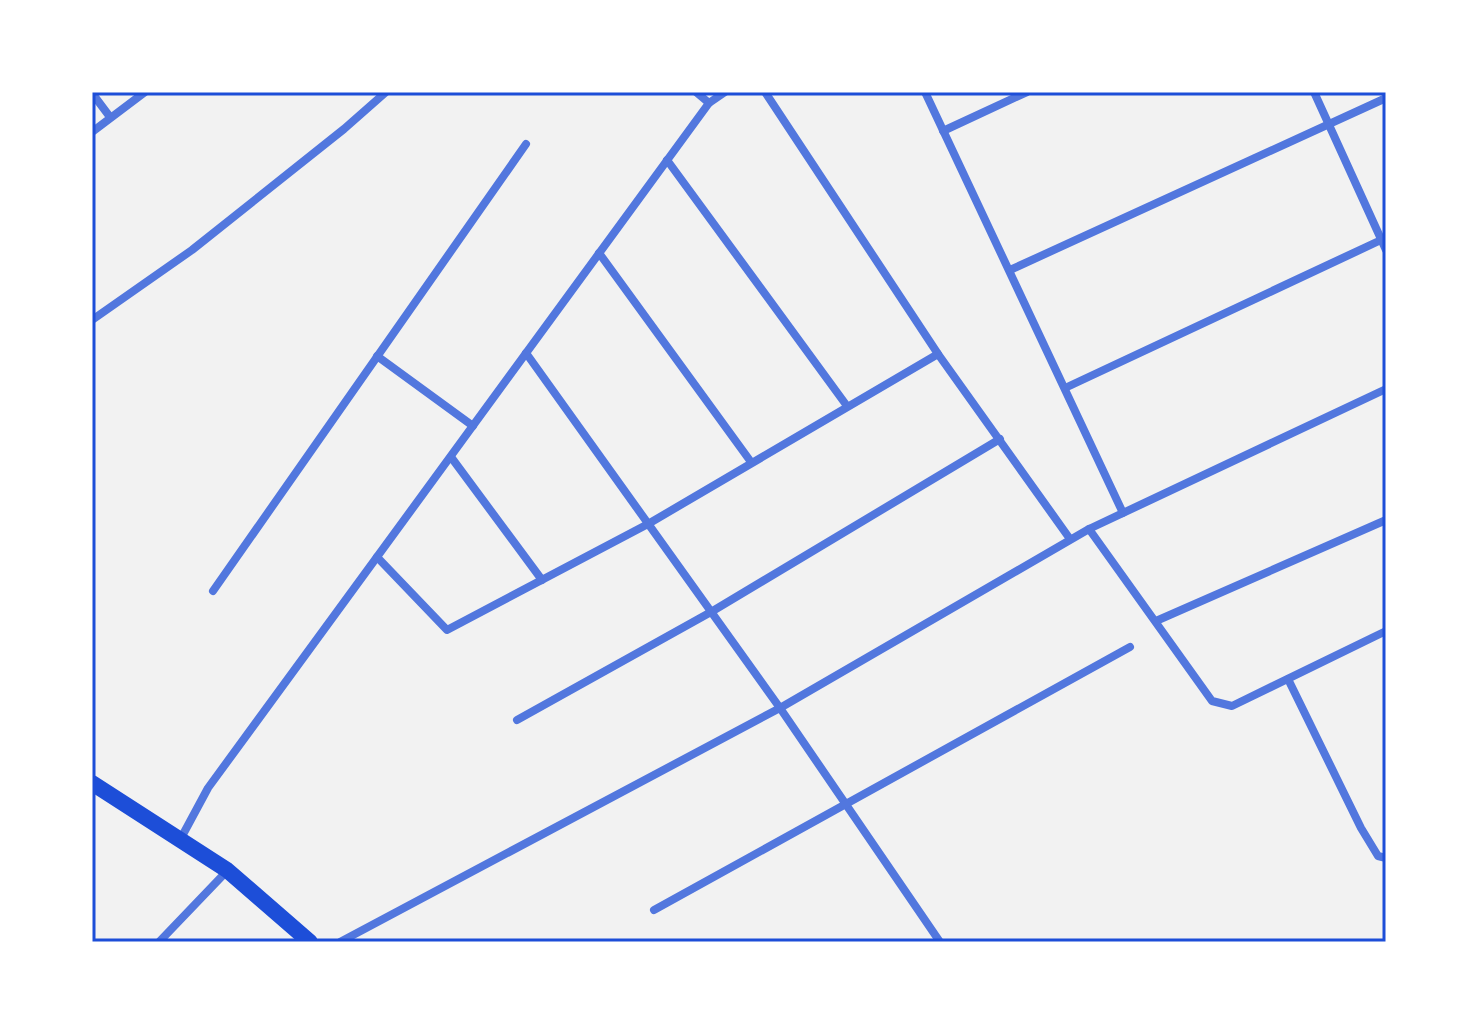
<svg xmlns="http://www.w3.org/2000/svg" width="1478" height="1034" viewBox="0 0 1478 1034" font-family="Inter,sans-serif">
  <rect width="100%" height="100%" fill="#f2f2f2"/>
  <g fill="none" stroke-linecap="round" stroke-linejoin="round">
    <g stroke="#5277de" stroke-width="8">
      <polyline points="696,92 709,103"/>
      <polyline points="765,92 938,354 1070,539"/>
      <polyline points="925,92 1123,513"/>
      <polyline points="1314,92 1386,250"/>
      <polyline points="92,93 110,117"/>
      <polyline points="943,131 1027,92"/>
      <polyline points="92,132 145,92"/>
      <polyline points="667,160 847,406"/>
      <polyline points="599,253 751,462"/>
      <polyline points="1010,270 1386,98"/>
      <polyline points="92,320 192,250 344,129 386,92"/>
      <polyline points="526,353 780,708 940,942"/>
      <polyline points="377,356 473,426"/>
      <polyline points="1065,388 1381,240"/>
      <polyline points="451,457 542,580"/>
      <polyline points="1089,529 1212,701 1232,706 1386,631"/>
      <polyline points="377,557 447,630 648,524 938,354"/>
      <polyline points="213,591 526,144"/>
      <polyline points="1156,621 1386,520"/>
      <polyline points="1288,679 1361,828 1378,856 1386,858"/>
      <polyline points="517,720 711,612 1000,439"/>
      <polyline points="180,840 208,788 709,103 725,92"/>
      <polyline points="654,910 1130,647"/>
      <polyline points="159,942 227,871"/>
      <polyline points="340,942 780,708 1089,529 1386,389"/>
    </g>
    <polyline stroke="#1d4ed8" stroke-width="16" points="92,783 227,870 310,942"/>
  </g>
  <rect width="1478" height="1034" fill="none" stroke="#ffffff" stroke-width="188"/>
  <rect x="94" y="94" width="1290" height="846" fill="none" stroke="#1d4ed8" stroke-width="3"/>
</svg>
